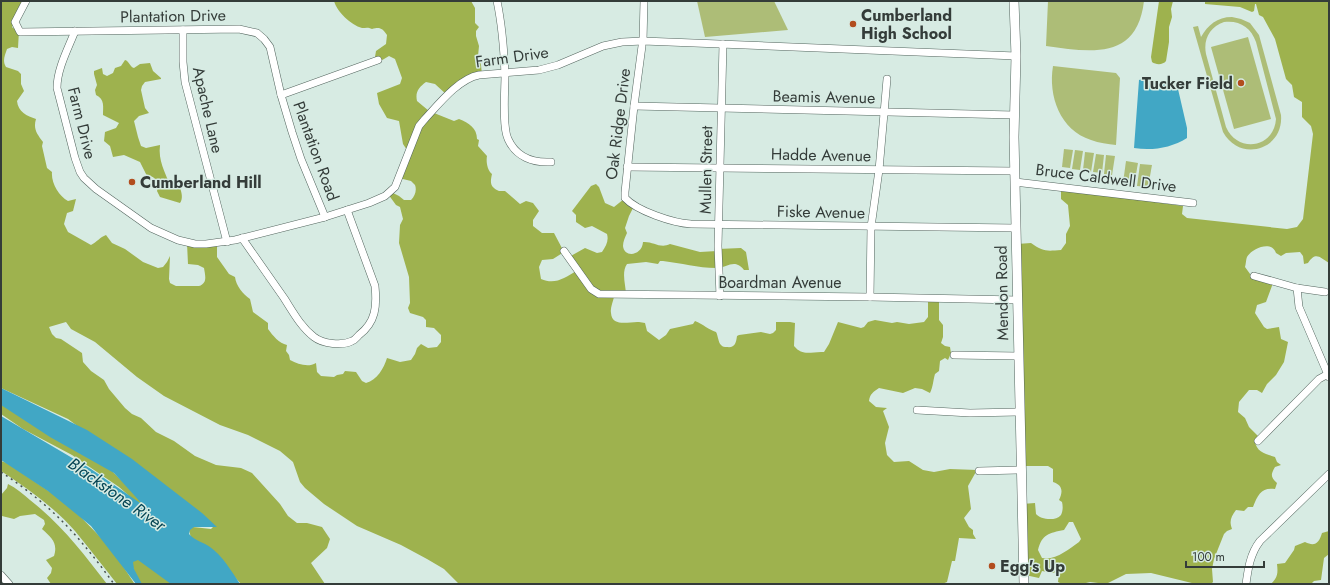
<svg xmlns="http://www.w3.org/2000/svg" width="1330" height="585" viewBox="0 0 1330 585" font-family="Jost,sans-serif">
  <rect width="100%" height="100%" fill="#d7ebe3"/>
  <g fill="#adbd77" fill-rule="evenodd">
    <polygon points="697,1 774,1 788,30 705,37"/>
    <path d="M1048,1H1144C1137,61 1090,52 1046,46Z"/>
    <path d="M1232,17L1241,19L1250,23L1259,35L1281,115C1284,150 1240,163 1223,132L1193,27L1198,26L1201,37C1208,25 1217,17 1232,17ZM1224,22C1239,20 1251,27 1256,42L1276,119C1274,148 1238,154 1226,127L1206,54C1203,39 1210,27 1224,22Z"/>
    <polygon points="1248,37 1271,119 1234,129 1211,47"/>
    <path d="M1053,66L1116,73L1120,78L1116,145C1108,144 1099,143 1091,140C1060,130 1048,96 1053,66Z"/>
    <polygon points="1064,149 1073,150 1070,168 1062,167"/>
    <polygon points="1075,150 1083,151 1080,170 1072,169"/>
    <polygon points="1085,152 1094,153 1091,172 1083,170"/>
    <polygon points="1096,154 1104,155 1102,173 1093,172"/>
    <polygon points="1106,155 1115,156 1112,175 1104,174"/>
    <polygon points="1126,161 1138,163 1134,185 1123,183"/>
    <polygon points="1140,164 1152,165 1148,187 1137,186"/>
  </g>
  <g fill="#9eb24e" fill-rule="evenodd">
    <path d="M1,1H25L12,27L13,28L19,30L18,48L12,47L7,49C5,55 2,61 6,67L18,71L21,74V84L24,91L17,101C18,112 27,116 36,119C33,129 37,134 43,142L42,146L47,168L52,172C51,183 59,196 68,201L76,199L73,211L67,213L64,224L68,232L91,245C97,242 100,237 106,235L112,243L125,249L143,262L158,268L163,267L167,262L170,256L169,279L170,283L176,286H199C208,283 205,275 204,268L198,265L188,264L187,243L217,244V257L229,274L235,277C236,286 243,294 250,299L253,312L268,323V329C273,336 279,343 287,345L286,351L289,355L290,360C298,364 308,368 316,363L317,372L321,376L334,377L337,375L343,374L345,371L356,372L362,381L366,383C377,380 384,368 387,358L400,362L411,360L415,354L417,348L421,344L428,348L437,347L441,342V335L434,328L426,327V320L423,317L410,313L408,308L410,303L409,277L399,243L400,225L403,219L400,207L396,205L388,194L391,192L399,196L404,200H411C415,196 417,190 415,185L411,181L399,178L407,150L403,144L399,121L387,118L379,104L377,93L400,84L402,78L395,59L389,56L379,62L374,63L376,51L386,44L387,35C382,28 380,27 372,29C368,27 366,28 362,28C351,25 337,12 334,1H462L466,2L471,1L475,8V23L479,27L476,31V36L479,46L478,56L481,65L482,75L447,95L435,84L426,82C419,87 415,92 417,101L429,111L454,121L459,119C469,123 477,128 477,139L479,140L478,146L487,156C486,161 487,170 492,174C490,183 490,187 499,191H505L520,204L526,201L533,203L539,211L533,220V226L542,233H554L564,252L553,259L542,260L539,267L541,279C555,285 565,278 576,271L569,257L585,248L597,253L602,252C606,246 609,241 607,234L592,226L585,228L576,222V215L572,211L591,186L596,184L599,187L605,203L614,207L624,199L634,206L629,216L625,228L627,233C625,237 623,242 623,246C624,258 642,256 643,242C653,241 660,249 670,244L700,252L717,251L718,249L741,248L746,252L749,270H744C734,258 728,268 716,268C698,268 681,263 663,261H660L658,264L646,262L627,264C621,273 626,285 626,295L614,297C613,302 610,308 611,313C612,328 631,321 639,322C641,322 643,323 645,323L647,331L659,340L666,335L670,329L693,324L695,321C703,324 709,330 716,332C718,335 718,342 721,345C723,347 724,347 727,347C735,348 736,343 737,336L739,335L761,332L770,334L773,333L776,330V322H790L795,323L794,346C803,357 812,351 824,352L829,344L838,322L861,328L864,327L868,322L875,320L892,323L897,322L909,324L924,322L928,317V299L939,301V320L943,325V337L941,343L945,346L950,347L951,353L948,360L945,358L940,361L939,371L935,374C933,381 933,387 930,393L922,389L915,388L903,393L879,388C873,392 870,394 869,401L876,407L887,408L883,411L889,427L885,443L887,455L894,462L909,461L923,470L934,472L950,469L977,470L968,486L971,509L964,518L969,527L973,530V534L976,539L959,538L955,561H952L947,582L942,584H459L444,569L427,559L401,545L357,526L324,504L305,488L300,482L293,462L280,451L248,435L220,425L164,396L137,377L95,342L71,329L66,322L49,327L52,334L56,338L61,339L82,353L83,362L91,371L104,380L109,389L125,408L132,414L141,418L156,432L174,441L195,456L216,465L241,468L252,473L280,504L288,516L297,523H307L322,527L330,539L327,548L311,563L325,584H241L223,564L191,538L189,530L193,527L211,529L213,527L68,419L1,388Z"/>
    <path d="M1159,1H1173L1171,9L1172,17L1169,27V42L1166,61C1163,65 1156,65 1152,62L1151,57Z"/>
    <path d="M1205,1H1329V263C1320,258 1316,251 1308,263L1304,264L1303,256L1300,252L1286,253L1281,256L1276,253C1272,240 1252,248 1247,257C1246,259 1246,264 1245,267L1253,278L1273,283L1266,302L1257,305L1255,313L1264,327L1267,329L1279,327L1281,339L1288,342L1284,362L1276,375L1267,384L1262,393L1257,390H1249L1239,402L1238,412L1245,418L1249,427L1259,437L1255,441C1256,452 1266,454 1275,457L1277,462L1281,465L1275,467C1271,474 1270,477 1277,483L1275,489C1262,487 1258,494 1253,507H1248L1244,511L1236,510C1231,517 1229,521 1232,529L1227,531L1224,534L1214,559L1212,569L1213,582L1211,584H1196L1151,573L1126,574L1106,584L1090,582L1082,584H1062L1058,582L1059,573L1057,572L1052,573L1042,571L1039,578L1025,575L1022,504L1035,503L1036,514C1040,519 1055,522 1061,515C1063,511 1063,506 1062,502L1059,500C1063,492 1063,485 1053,482V469L1048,466H1021L1017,244L1031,243C1043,252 1047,251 1061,250L1066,243V234L1070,226L1068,205L1061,199V189L1183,206L1182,214L1187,218L1287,229L1297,227L1303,219L1313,134L1311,126L1302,117V102L1294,97L1292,85L1286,79L1275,39L1263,17L1259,15L1256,4H1255L1254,11L1252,12L1240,7L1205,4ZM1069,522H1073L1081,539L1079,542C1069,549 1055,561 1042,558L1038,550C1042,534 1049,533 1064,530Z"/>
    <path d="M125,60C129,61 130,67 134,68L140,64L150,63L153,71L161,78V79L145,82L142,86L141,90L145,108L149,113L139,116L134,121L138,137L141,146L146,148L160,145C158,161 165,171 170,186L175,188H180C182,193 183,199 180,203L160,197L157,191L159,184L153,177L147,176L140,162L124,155L113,157L110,146L104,141L105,132L116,128L119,123L103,115C103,107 105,99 96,95L95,90L97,85L94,74V71L102,68L103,74L107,76L113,73L115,68L121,66Z"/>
    <polygon points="1,404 110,469 142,501 142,504 135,501 119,487 72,455 23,429 1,414"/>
    <path d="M1,461L7,463L68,504L111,548L134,583L138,584H117C103,566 89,548 75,531C54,507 27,488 1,471Z"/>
    <path d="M8,484C16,488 23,494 30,500C62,525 83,553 107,584H51L47,578L51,573L52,568L46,560L54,556C58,543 52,538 42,529L45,524L44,520L35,514L20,516L14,519L2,516L1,495L7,488Z"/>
    <path d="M1329,531V554L1324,558L1321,580L1314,581L1311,584H1271C1278,577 1278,573 1277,564L1285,563L1294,550L1295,546L1305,542C1315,547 1319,543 1322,533Z"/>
    <polygon points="128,554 137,556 177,584 139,584"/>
  </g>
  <g fill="#41a7c5">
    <path d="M1146,78C1159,87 1156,84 1171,84L1178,89L1187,128V138C1171,148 1152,151 1134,148L1139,80Z"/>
    <path d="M1,388L87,430L132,459L202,513L217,527H194L190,530L189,534C195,541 203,542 210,547C222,555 232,572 240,584H171L138,560L133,562L134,569L142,584H136L91,526L48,491L1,460V416L91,469L143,505L114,473L50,437L1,405Z"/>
  </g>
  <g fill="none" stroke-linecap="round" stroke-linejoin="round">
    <defs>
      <g id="minor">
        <polyline points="26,1 15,22 20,32 239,29 257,33 264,39 270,47 281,95 292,132 301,159 325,217"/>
        <path d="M497,1C502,25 504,50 505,75C505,90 502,126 508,139C516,157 533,163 551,162"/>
        <polyline points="183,30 183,62 185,82 227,242"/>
        <path d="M75,31C68,49 57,69 57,88L75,158L80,172L84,178L96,189L151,228L178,240L195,244H206L235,240L325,217L369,203L385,196L395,187L419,126L424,120C438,105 458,79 479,75L539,70L558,65L603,46L622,42L643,41L1016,56"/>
        <polyline points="643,41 644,1"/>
        <path d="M642,46L634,106L625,192V198C637,211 673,223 691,224L1016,228"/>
        <polyline points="281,95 378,60"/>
        <polyline points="634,106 1014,115"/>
        <polyline points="627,167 1015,171"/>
        <polyline points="1015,182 1193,203"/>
        <path d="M242,238C256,258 270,278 284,298C293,312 301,327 314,337C323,344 342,346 352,341C355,340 357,337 359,335C376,322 377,306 375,286L347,210"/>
        <polyline points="564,251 591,289 599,294 870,297 1018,300"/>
        <polyline points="1254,276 1297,288 1325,292"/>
        <polyline points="1297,288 1299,307 1329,377"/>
        <polyline points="720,296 718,246 723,44"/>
        <polyline points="870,297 871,227 879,170 887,79"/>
        <polyline points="954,355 1019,356"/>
        <polyline points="917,410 970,413 1020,412"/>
        <polyline points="1258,441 1319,379 1328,374"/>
        <polyline points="979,471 1022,470"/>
        <polyline points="1,575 9,584"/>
        <path d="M1246,584C1248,569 1250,554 1260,541L1329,474"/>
      </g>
      <polyline id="major" points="1014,1 1016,56 1014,137 1015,182 1024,584"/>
    </defs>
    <use href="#minor" stroke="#53655e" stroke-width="8"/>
    <use href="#major" stroke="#53655e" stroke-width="10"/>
    <use href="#minor" stroke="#fff" stroke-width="7"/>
    <use href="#major" stroke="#fff" stroke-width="9"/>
    <path stroke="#48514e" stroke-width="1.5" stroke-dasharray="2 4" stroke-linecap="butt" d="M1,472C22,486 43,502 61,520C81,540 98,562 114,584"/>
  </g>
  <g fill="#b24d1e" stroke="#d7ebe3" stroke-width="1.5">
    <circle cx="853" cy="24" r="4"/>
    <circle cx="1241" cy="83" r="4"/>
    <circle cx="132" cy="182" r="4"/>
    <circle cx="992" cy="566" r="4"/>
  </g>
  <g text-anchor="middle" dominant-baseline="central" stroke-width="3" stroke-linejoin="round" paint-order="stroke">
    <g font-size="16" font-weight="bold" fill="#343c39" stroke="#d7ebe3" text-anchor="start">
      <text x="861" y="15">Cumberland<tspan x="861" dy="18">High School</tspan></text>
      <text x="1233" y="83" text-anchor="end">Tucker Field</text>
      <text x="140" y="182">Cumberland Hill</text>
      <text x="1000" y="566">Egg's Up</text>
    </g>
    <g font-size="16" fill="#343c39" stroke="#d7ebe3">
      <text transform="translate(173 16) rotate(-1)">Plantation Drive</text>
      <text transform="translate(512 57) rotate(-8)">Farm Drive</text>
      <text transform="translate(824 97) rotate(1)">Beamis Avenue</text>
      <text transform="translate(208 110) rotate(77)">Apache Lane</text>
      <text transform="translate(82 123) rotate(76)">Farm Drive</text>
      <text transform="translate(618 124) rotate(-83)">Oak Ridge Drive</text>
      <text transform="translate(316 151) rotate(70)">Plantation Road</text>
      <text transform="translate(821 155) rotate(1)">Hadde Avenue</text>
      <text transform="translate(706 170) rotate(-89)">Mullen Street</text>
      <text transform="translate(1106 178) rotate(7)">Bruce Caldwell Drive</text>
      <text transform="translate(821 212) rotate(1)">Fiske Avenue</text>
      <text x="780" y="282">Boardman Avenue</text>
      <text transform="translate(1002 293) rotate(-91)">Mendon Road</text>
    </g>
    <g font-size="17" font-style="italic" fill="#064554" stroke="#d7ebe3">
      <text transform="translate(117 494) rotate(35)">Blackstone River</text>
    </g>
  </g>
  <rect width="1330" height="585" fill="none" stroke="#343c39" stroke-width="4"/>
  <path d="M1186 561v6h78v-6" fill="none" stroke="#343c39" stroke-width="2"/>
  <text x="1192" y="561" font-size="12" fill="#343c39" stroke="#d7ebe3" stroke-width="3" paint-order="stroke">100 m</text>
</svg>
